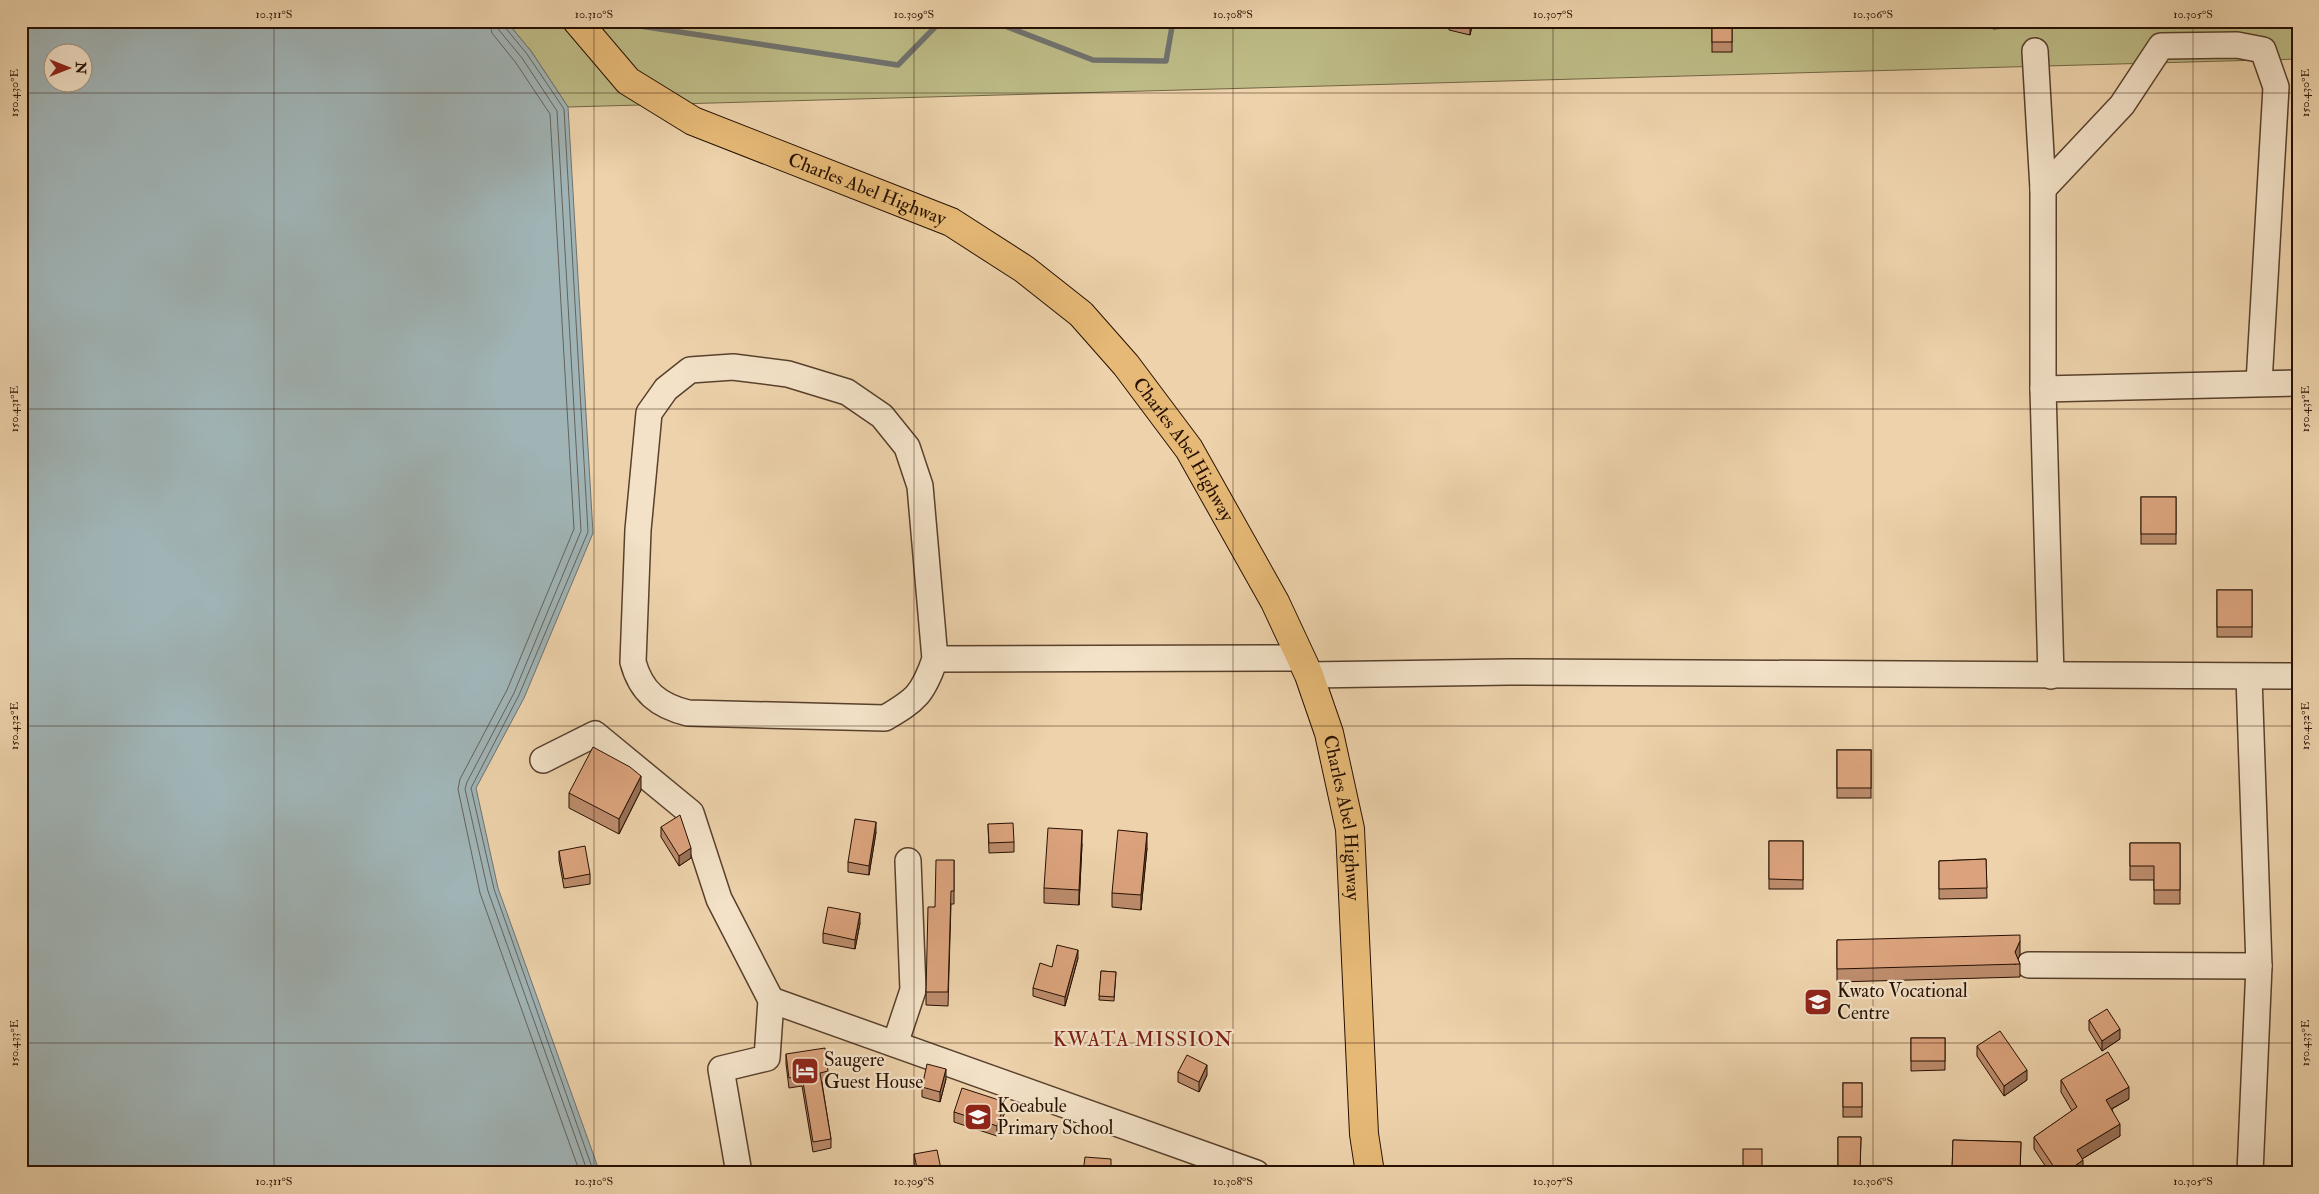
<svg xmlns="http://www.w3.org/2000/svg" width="2319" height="1194" viewBox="0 0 2319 1194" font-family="'IM FELL Double Pica',serif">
  <rect width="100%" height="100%" fill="#edd2ab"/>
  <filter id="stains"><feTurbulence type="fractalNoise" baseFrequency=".004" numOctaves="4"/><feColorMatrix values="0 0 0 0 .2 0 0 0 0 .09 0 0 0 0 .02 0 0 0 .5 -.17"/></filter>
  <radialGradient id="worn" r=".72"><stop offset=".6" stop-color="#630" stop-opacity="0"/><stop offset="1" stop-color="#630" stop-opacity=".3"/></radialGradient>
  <polygon fill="#bdbb86" stroke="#726644" points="506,21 2298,21 2298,59 568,107 531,51"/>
  <path fill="#a0b4b6" stroke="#70726e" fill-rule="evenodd" d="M21,21H506L531,51L568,107L593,533L524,698L476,788L498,888L600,1173H21ZM52,52H82V82H52Z"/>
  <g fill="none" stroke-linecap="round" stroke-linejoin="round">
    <g stroke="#64625c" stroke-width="1">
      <polyline points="489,21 492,33 516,63 550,114 574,529 507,690 460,779 458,789 480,893 580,1173"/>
      <polyline points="496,21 499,30 522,58 557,111 581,531 514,693 467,782 465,789 488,891 588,1173"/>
      <polyline points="503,21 504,26 527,54 564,109 588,532 519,695 471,788 494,889 594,1173"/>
    </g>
    <g stroke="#70726e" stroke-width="5.5">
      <polyline points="992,21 1093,60 1166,61 1173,21"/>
      <polyline points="620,23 898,65 941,21"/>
    </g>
    <defs>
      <g id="minor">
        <polyline points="2035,51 2043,189 2043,389"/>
        <polyline points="2043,189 2122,105 2161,46 2237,45 2263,50 2276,87 2259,383"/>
        <path d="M935,659C923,694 916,700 885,718L688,713C659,706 641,692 633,662L638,530L649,413L666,389L690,370L733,367L788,374L847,392L882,416L907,447L920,486L935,659L1301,658"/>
        <polyline points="1309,675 1509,672 2298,676"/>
        <polyline points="2051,676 2043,389 2298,383"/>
        <polyline points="2249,677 2259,966 2250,1173"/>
        <polyline points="543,760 595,734 691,813 719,899 771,1000 767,1058 721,1069 739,1173"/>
        <polyline points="2029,965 2259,966"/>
        <polyline points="771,1000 1256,1173"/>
        <polyline points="895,1044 913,990 908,861"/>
      </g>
      <g id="major">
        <path id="s1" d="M577,21L628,81L693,121L951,222L1024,269L1081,314L1126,365L1189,449L1275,602L1309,675L1329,733L1350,829L1364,1134L1370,1173"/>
      </g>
    </defs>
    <use href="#minor" stroke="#58402c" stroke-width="28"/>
    <use href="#major" stroke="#271002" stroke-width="30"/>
    <use href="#minor" stroke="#f3e2c8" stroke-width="25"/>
    <use href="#major" stroke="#e6b976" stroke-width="28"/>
  </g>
  <g fill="#bc8c6c" stroke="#271002">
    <polygon points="1449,21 1473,21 1470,35 1449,30"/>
    <rect x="1712" y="21" width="20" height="31"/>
    <polygon points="1992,21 2022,21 2022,27 1993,29"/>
    <rect x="2052" y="21" width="28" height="6"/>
    <rect x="2141" y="497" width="35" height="47"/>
    <rect x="2217" y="590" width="35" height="47"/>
    <rect x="1837" y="750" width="34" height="48"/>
    <polygon points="641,790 619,834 569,808 569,793"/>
    <polygon points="988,824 1014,842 1014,852 989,853"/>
    <polygon points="661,827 691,858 679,866 661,837"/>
    <polygon points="876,832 869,875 848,872 848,862"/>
    <rect x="1769" y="841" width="34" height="48"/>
    <polygon points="2130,843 2180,843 2180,904 2154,904 2154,880 2130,880"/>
    <polygon points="1082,844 1079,905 1044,903 1044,888"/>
    <polygon points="1147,848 1141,910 1112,907 1112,893"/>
    <polygon points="559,851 590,874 590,884 564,888 559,860"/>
    <polygon points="1986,859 1987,898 1939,899 1939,861"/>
    <polygon points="954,860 954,904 951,904 948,1006 926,1005 926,992 935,907"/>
    <polygon points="860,923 855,949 823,943 823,933"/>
    <polygon points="1837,940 2020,955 2018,959 2020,964 2020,977 1837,982"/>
    <polygon points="1078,958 1065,1006 1033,996 1033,988 1052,967"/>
    <polygon points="1101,971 1116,972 1114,1001 1099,1000"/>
    <polygon points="2089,1020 2120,1039 2102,1051 2089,1030"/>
    <polygon points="1911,1038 1945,1038 1945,1070 1911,1071"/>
    <polygon points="1977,1046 2027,1080 2004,1096 1977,1056"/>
    <polygon points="786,1054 828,1071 828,1081 822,1083 831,1139 831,1148 813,1152 802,1086 789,1088 786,1064"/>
    <polygon points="1178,1072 1207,1075 1199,1092 1178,1082"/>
    <polygon points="946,1079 940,1102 922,1097 922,1087"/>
    <polygon points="2061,1080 2129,1099 2112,1109 2120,1136 2082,1159 2083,1173 2050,1173 2034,1149 2034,1137 2072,1111 2061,1092"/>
    <rect x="1843" y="1083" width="19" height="34"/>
    <polygon points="1005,1111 997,1136 954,1122 954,1112"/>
    <polygon points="1838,1137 1861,1137 1860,1173 1838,1173"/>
    <polygon points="1953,1140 2021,1142 2020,1173 1952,1173"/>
    <polygon points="914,1154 941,1169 941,1173 916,1173 914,1164"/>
  </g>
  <g fill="#997258" stroke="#271002">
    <polygon points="1471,21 1473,21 1470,35 1470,25"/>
    <polygon points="641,776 641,790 619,834 619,819"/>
    <polygon points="876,822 876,832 869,875 869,866"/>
    <polygon points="1082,830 1082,844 1079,905 1079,890"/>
    <polygon points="1147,833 1147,848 1141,910 1141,895"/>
    <polygon points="691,848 691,858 679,866 679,856"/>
    <polygon points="860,913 860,923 855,949 855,940"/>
    <polygon points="2020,941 2020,955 2015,965 2015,952"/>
    <polygon points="1078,950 1078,958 1065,1006 1065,997"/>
    <polygon points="2120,1029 2120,1039 2102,1051 2102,1041"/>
    <polygon points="1207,1065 1207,1075 1199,1092 1199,1082"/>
    <polygon points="946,1069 946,1079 940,1102 940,1092"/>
    <polygon points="2027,1070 2027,1080 2004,1096 2004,1086"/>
    <polygon points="2129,1087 2129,1099 2106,1112 2106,1100"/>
    <polygon points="1005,1102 1005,1111 997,1136 997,1126"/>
    <polygon points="2120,1124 2120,1136 2077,1162 2077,1150"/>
    <polygon points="2083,1160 2083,1172 2065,1173"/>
  </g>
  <g fill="#dba37d" stroke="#271002">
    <polygon points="1453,21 1471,21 1470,25"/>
    <rect x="1712" y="21" width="20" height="21"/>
    <rect x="2141" y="497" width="35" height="37"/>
    <rect x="2217" y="590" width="35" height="37"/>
    <polygon points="593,747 630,767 641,776 619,819 569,793"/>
    <rect x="1837" y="750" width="34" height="38"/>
    <polygon points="680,815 691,848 679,856 661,827"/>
    <polygon points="855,819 876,822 869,866 848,862"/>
    <polygon points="1013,823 1014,842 989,843 988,824"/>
    <polygon points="1048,828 1082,830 1079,890 1044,888"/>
    <polygon points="1118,830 1147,833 1141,895 1112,893"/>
    <polygon points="1769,841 1803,841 1803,880 1769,879"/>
    <polygon points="2130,843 2180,843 2180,890 2154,890 2154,866 2130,866"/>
    <polygon points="585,846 590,874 564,879 559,851"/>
    <polygon points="1986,859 1987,888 1939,889 1939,861"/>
    <polygon points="936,860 954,860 954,891 951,891 948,992 926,992 928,907 935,907"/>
    <polygon points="828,907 860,913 855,940 823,933"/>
    <polygon points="2020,935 2020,941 2015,952 2020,964 1837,969 1837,940"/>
    <polygon points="1057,945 1078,950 1065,997 1033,988 1040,963 1052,967"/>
    <polygon points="1101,971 1116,972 1114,997 1099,996"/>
    <polygon points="2107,1009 2120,1029 2102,1041 2089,1020"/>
    <polygon points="2000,1031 2027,1070 2004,1086 1977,1046"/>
    <rect x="1911" y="1038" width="34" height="23"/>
    <polygon points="825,1048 828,1071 820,1073 831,1139 813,1142 802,1076 789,1078 786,1054"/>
    <polygon points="2108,1052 2129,1087 2106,1100 2120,1124 2077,1150 2083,1160 2065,1173 2058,1173 2034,1137 2077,1107 2061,1080"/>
    <polygon points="1187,1055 1207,1065 1199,1082 1178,1072"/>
    <polygon points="927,1064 946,1069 940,1092 922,1087"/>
    <rect x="1843" y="1083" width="19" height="24"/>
    <polygon points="962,1088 1005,1102 997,1126 954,1112"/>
    <polygon points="1838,1137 1861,1137 1860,1171 1838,1171"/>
    <polygon points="1953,1140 2021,1142 2020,1171 1952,1169"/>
    <rect x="1743" y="1149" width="19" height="24"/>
    <polygon points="937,1150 941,1169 918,1173 914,1154"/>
    <polygon points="1085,1157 1111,1159 1111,1168 1149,1169 1149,1172 1184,1173 1083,1173"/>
  </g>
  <path fill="none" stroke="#271002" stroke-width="1" stroke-opacity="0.45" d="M274,21V1173M594,21V1173M914,21V1173M1233,21V1173M1553,21V1173M1873,21V1173M2193,21V1173M21,93H2298M21,409H2298M21,726H2298M21,1043H2298"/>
  <defs>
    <symbol id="school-square" viewBox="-11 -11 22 22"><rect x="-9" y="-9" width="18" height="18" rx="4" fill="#8f2418" stroke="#f3e2c8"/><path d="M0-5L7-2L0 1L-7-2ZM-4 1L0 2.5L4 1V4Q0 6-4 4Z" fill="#fff"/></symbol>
    <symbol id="hotel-square" viewBox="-11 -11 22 22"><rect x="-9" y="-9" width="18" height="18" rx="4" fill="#8f2418" stroke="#f3e2c8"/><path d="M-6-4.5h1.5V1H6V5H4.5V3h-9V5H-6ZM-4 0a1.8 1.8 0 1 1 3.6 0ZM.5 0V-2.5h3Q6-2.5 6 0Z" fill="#fff"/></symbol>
  </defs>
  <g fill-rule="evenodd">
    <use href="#school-square" x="1802" y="986" width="32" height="32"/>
    <use href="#hotel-square" x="789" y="1055" width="32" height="32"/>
    <use href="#school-square" x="962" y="1101" width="32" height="32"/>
  </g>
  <g text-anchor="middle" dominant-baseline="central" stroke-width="4.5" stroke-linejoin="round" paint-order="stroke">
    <g font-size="19" fill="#271002" stroke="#f3e2c8">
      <text stroke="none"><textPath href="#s1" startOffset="342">Charles Abel Highway</textPath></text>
      <text stroke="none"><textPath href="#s1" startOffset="762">Charles Abel Highway</textPath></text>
      <text stroke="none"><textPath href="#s1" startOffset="1168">Charles Abel Highway</textPath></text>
    </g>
    <g font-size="19" fill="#271002" stroke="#f3e2c8" text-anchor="start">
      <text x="1837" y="991">Kwato Vocational<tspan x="1837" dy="22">Centre</tspan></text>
      <text x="824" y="1060">Saugere<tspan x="824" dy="22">Guest House</tspan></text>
      <text x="997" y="1106">Koeabule<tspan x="997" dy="22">Primary School</tspan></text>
    </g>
    <g font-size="20" letter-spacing="1" fill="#7a1f14" stroke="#f3e2c8">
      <text x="1143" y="1039">KWATA MISSION</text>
    </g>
  </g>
  <rect width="2319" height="1194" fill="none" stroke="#edd2ab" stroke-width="55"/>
  <g transform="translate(68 68) rotate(90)"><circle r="24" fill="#f3e2c8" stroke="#a18e79"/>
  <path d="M0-4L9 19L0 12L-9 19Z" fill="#8f2418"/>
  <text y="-8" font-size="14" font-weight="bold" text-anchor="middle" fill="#271002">N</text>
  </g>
  <rect x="28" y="28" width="2264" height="1138" fill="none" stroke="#271002" stroke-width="2"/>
  <g font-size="12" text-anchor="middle" fill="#271002">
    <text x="274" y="18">10.311°S</text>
    <text x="594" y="18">10.310°S</text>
    <text x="914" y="18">10.309°S</text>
    <text x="1233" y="18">10.308°S</text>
    <text x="1553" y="18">10.307°S</text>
    <text x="1873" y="18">10.306°S</text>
    <text x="2193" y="18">10.305°S</text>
    <text transform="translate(2305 93) rotate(-90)" y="4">150.430°E</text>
    <text transform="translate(14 93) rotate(-90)" y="4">150.430°E</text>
    <text transform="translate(2305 409) rotate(-90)" y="4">150.431°E</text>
    <text transform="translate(14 409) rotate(-90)" y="4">150.431°E</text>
    <text transform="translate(2305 726) rotate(-90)" y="4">150.432°E</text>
    <text transform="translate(14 726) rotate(-90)" y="4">150.432°E</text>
    <text transform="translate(14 1043) rotate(-90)" y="4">150.433°E</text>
    <text transform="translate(2305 1043) rotate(-90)" y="4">150.433°E</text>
    <text x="274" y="1185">10.311°S</text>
    <text x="594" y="1185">10.310°S</text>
    <text x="914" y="1185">10.309°S</text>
    <text x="1233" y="1185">10.308°S</text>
    <text x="1553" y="1185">10.307°S</text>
    <text x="1873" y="1185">10.306°S</text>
    <text x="2193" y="1185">10.305°S</text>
  </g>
  <rect width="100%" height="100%" filter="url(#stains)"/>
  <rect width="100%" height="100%" fill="url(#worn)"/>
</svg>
